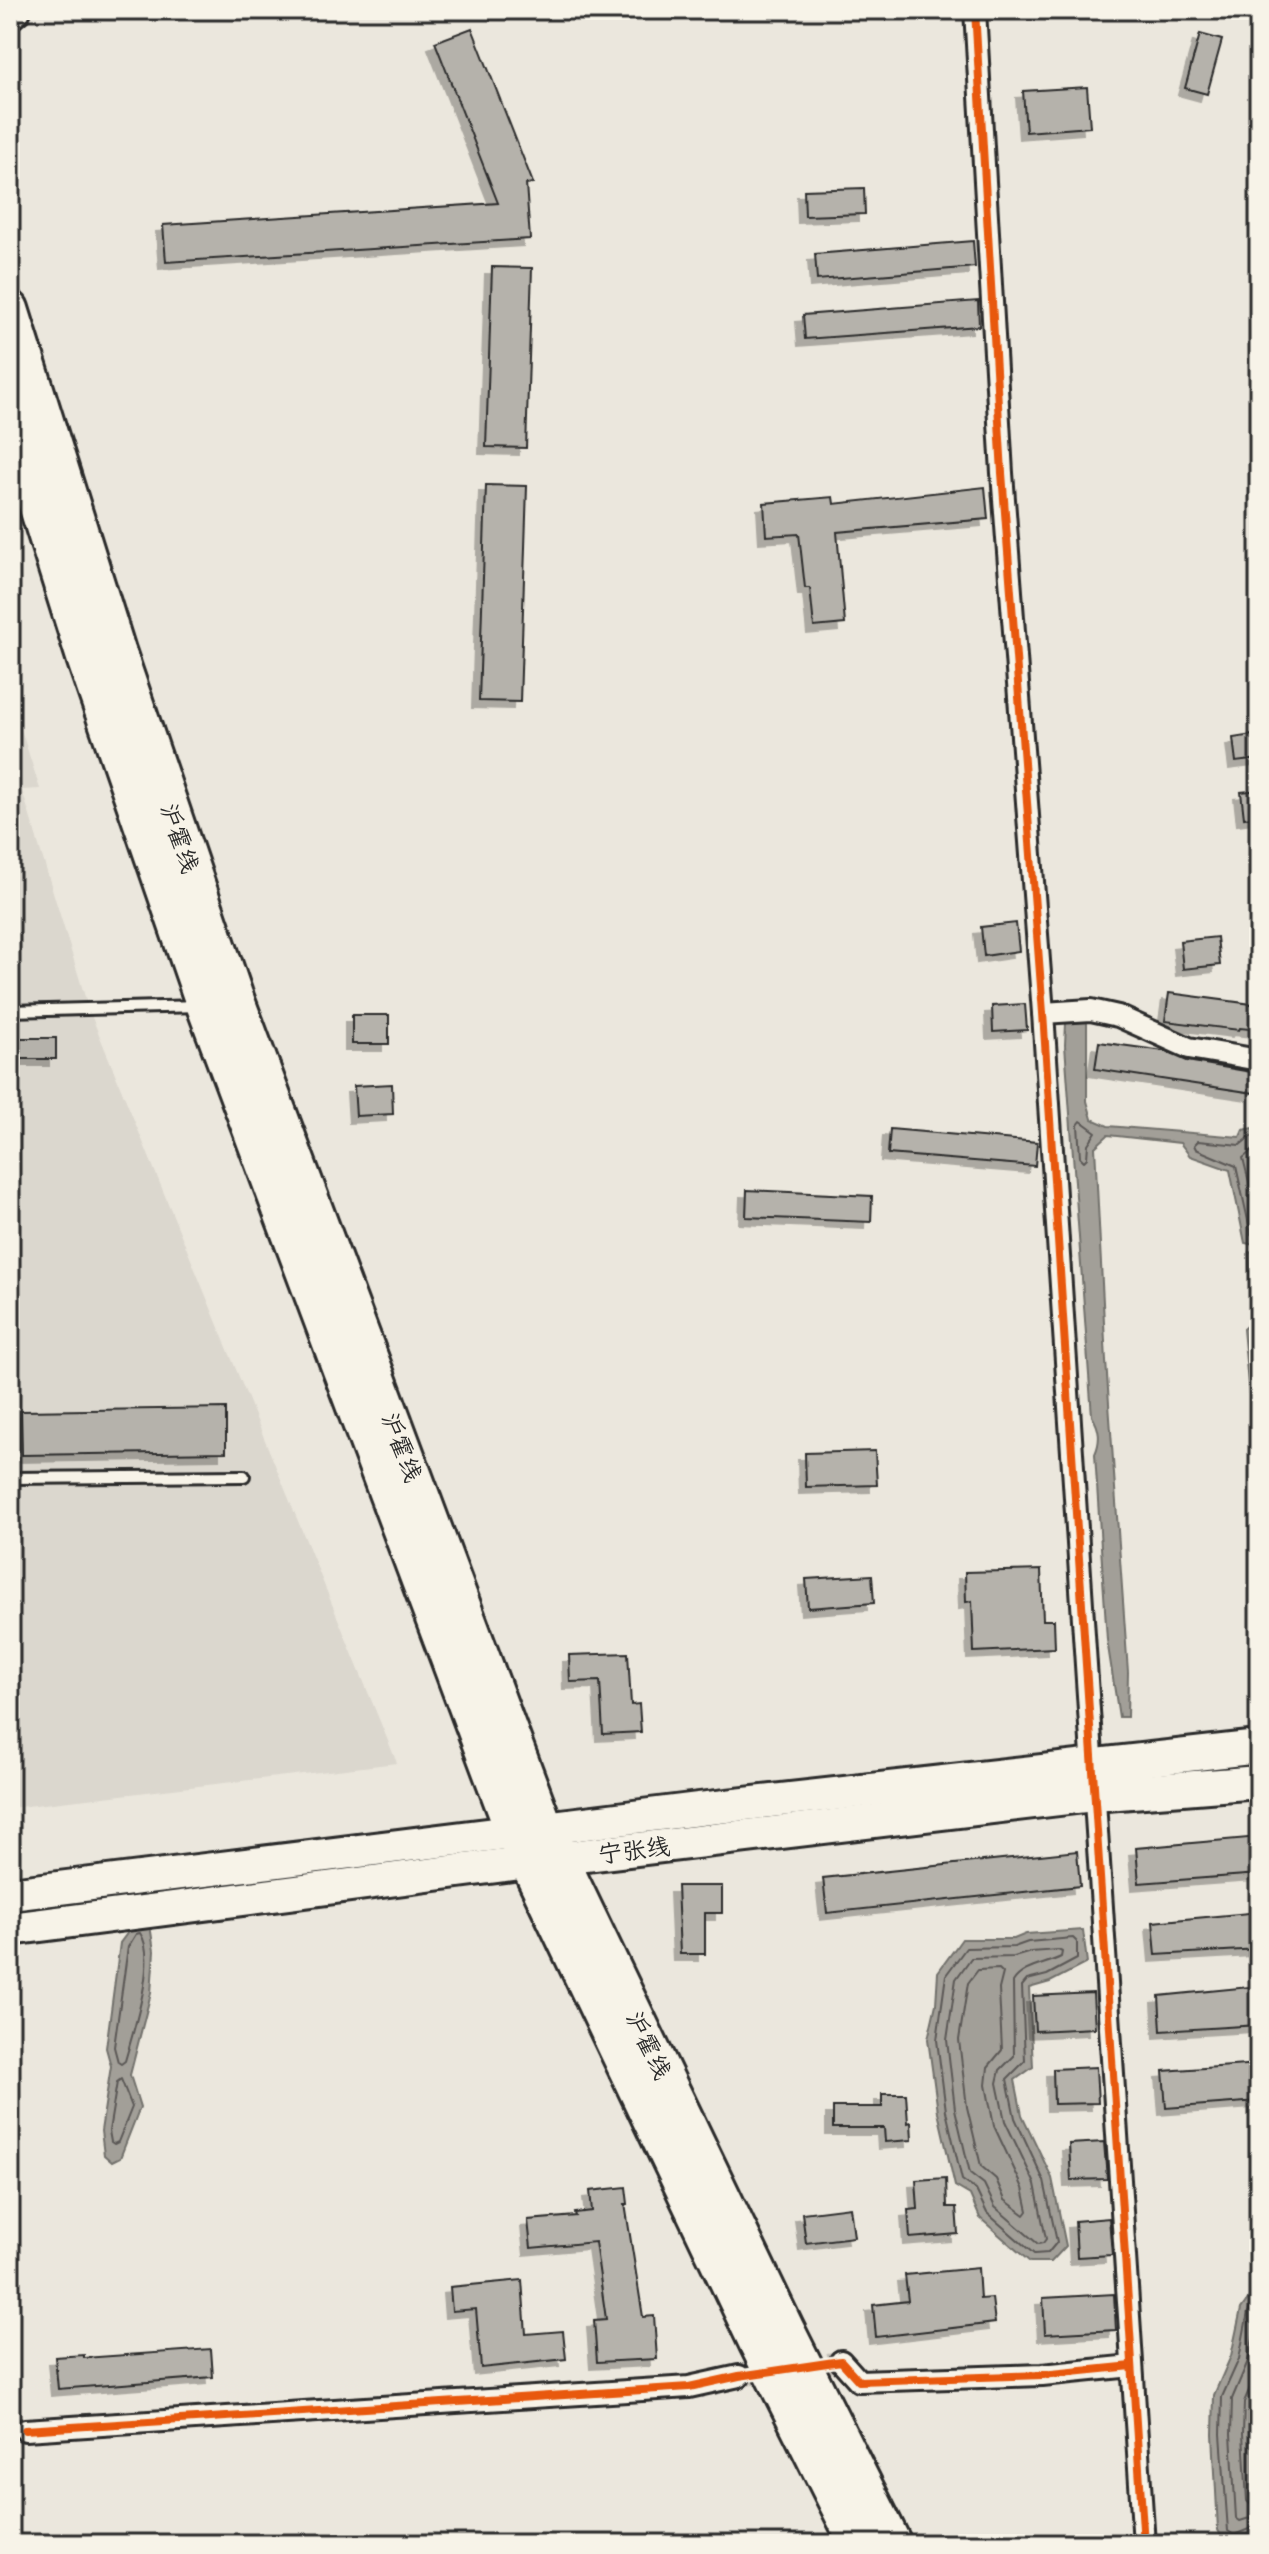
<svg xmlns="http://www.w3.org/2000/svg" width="1269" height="2554" viewBox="0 0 1269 2554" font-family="Itim,'LXGW WenKai TC',sans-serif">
  <defs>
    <filter id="shadow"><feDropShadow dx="-7" dy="7" stdDeviation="0" flood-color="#0004"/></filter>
  </defs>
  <rect width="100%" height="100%" fill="#ebe7dd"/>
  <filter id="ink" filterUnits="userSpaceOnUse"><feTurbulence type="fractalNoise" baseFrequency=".0125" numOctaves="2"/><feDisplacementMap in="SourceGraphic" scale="16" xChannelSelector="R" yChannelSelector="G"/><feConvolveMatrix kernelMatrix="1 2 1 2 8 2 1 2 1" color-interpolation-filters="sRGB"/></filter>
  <g filter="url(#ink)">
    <polygon fill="#dbd7ce" points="10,695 40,789 22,790 89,1010 397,1763 10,1808"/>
    <g fill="#a29f98" stroke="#72716c" stroke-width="2">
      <path d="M1087,1022V1101L1092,1119L1108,1126L1240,1137L1243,1130L1254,1128L1259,1124V1246L1245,1243L1230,1170L1190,1156L1180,1143L1108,1135L1095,1147L1106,1361L1128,1672L1127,1717H1119L1107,1640L1095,1454C1101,1440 1100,1429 1092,1416L1065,1045L1066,1023Z"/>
      <polygon points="1249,1252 1259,1254 1259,1451 1250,1406 1243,1329 1253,1320"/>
      <polygon points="134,1924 150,1925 154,1951 151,1993 130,2075 140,2107 120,2158 112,2162 104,2155 101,2131 111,2066 106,2048 120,1943"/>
      <polygon points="1083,1930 1087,1963 1050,1982 1029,1988 1033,2067 1015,2080 1022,2115 1052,2178 1066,2246 1051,2262 1030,2262 980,2218 970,2195 955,2186 938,2112 928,2039 936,2004 938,1972 962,1939 1014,1939 1026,1934"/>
      <polygon points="1259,2284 1259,2532 1232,2544 1222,2538 1218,2530 1213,2434 1214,2395 1231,2356 1241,2309"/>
    </g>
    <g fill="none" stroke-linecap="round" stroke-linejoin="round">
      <g stroke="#5b5957" stroke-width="2">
        <polygon points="1081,1121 1096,1132 1088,1144 1087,1158 1084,1161 1080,1157 1078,1125"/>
        <polyline points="1259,1134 1250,1137 1240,1145 1198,1141 1194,1145 1196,1149 1236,1166 1251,1234 1259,1238"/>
        <polyline points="1259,1145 1243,1158 1259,1222"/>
        <polyline points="1259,1325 1251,1334 1259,1410"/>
        <path d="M140,1933C158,1958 133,2032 125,2061L121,2064L118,2062L114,2047L128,1947L136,1934Z"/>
        <polygon points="1073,1938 1077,1942 1077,1959 1047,1975 1027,1980 1022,1986 1025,2061 1007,2079 1015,2118 1044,2181 1057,2242 1048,2253 1034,2254 987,2213 976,2190 962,2180 946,2111 937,2040 946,1975 966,1948 1014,1947 1028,1942"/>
        <path d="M1058,1950L1062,1952L1061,1957C1045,1965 1022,1967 1013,1982L1014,2056L1000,2070L997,2083L1005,2121L1035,2184L1046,2239L1043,2243L1038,2244L995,2207L984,2184L970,2173L955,2109L947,2040L956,1979L971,1958L1014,1957L1031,1952Z"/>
        <polygon points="978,1970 999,1969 1003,1973 999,1989 1002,2050 988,2067 986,2085 994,2126 1023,2188 1028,2211 1025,2215 1005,2200 996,2179 981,2166 967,2107 959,2040 968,1983"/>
        <polygon points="121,2079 132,2107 118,2142 114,2144 111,2142 109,2131 117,2082"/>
        <polyline points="1259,2295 1248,2312 1239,2359 1222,2397 1221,2434 1228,2531 1234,2535 1259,2525"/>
        <polyline points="1259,2313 1248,2361 1232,2399 1231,2434 1236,2518 1240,2521 1259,2515"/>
        <polyline points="1259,2367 1244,2402 1243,2434 1247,2501 1250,2504 1259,2503"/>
      </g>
    </g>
    <g fill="#b5b2ab" stroke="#2b2b2b" stroke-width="2" filter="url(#shadow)">
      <polygon points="472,28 533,183 526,184 530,239 166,262 163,225 498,203 435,42"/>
      <polygon points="1200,34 1222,40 1207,94 1185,88"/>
      <polygon points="1087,87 1090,127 1026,132 1023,91"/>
      <polygon points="864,188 865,214 805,216 804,190"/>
      <polygon points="973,241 975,267 817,280 815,254"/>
      <polygon points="492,267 532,268 526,448 486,447"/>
      <polygon points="978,301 979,326 805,339 803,315"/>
      <polygon points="486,485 527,486 520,702 479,701"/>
      <polygon points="985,487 988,519 837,532 845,624 814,627 810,588 805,588 799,534 766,536 764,503 833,497 834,504"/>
      <polygon points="1259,734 1259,759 1236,762 1233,738"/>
      <polygon points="1259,790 1259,816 1244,818 1241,792"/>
      <polygon points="1016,923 1019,951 984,956 981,927"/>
      <polygon points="1217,937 1220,965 1183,969 1180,941"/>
      <polygon points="1169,993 1259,1005 1259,1030 1240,1028 1239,1030 1165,1021"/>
      <polygon points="1025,1004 1027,1030 993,1032 992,1006"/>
      <rect x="352" y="1015" width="37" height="29"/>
      <rect x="10" y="1038" width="46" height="21"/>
      <polygon points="1099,1042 1164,1051 1187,1061 1257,1073 1254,1093 1095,1069"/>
      <polygon points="392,1084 393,1114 356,1116 354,1086"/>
      <polygon points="890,1129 1037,1142 1035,1166 888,1154"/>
      <polygon points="747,1190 872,1196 871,1222 746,1217"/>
      <polygon points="226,1408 226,1452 22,1455 21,1411"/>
      <polygon points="875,1451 877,1485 806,1487 805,1453"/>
      <polygon points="1041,1570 1043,1620 1054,1620 1055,1648 974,1652 972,1601 966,1602 965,1572"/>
      <polygon points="872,1575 874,1603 808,1608 806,1579"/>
      <polygon points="628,1653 631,1705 639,1704 641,1732 603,1734 600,1681 570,1682 569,1655"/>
      <polygon points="1259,1837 1259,1874 1139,1883 1136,1848"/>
      <polygon points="1077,1851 1080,1886 827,1913 823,1878"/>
      <polygon points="677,1886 722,1886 722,1913 705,1913 705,1954 680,1954"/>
      <polygon points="1259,1912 1259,1949 1156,1955 1153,1922"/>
      <polygon points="1259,1986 1259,2025 1161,2031 1159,1996"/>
      <polygon points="1093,1993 1095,2028 1035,2031 1033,1996"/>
      <polygon points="1259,2064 1259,2101 1166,2108 1163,2071"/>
      <polygon points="1096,2067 1098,2103 1054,2104 1053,2069"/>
      <polygon points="882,2094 906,2094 908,2123 911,2122 912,2140 885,2142 884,2128 833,2128 833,2107 882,2107"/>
      <polygon points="1104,2142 1107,2179 1071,2180 1069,2144"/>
      <polygon points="946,2178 947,2207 956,2207 958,2234 910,2238 908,2210 918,2209 916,2180"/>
      <polygon points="626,2187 628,2204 625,2204 643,2317 654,2316 657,2359 597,2362 594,2320 606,2319 595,2242 531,2248 528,2220 576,2216 575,2213 592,2211 590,2191"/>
      <polygon points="850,2207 854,2237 806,2243 802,2213"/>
      <polygon points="1109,2218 1112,2255 1077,2257 1075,2221"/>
      <polygon points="978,2268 980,2299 992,2298 995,2323 876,2337 873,2305 908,2301 905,2275"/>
      <polygon points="522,2280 526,2334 563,2331 566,2359 481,2368 476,2309 452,2311 450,2287"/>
      <polygon points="1114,2294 1116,2330 1045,2334 1043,2298"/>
      <polygon points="211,2349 213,2377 58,2389 55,2357 84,2355 84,2358"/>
    </g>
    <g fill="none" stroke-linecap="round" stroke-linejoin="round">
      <polyline stroke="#c5c1b9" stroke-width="20" stroke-dasharray="20 10" stroke-linecap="butt" points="739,2376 841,2361"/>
      <defs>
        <g id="lane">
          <polyline points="10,1011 200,1006"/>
          <polyline points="10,1478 244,1476"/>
        </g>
        <g id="street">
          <polyline points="975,10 1002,473 1043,1013 1144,2544"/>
          <polyline points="1043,1013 1091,1010 1118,1016 1189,1048 1259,1060"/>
          <polyline points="841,2361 859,2381 1042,2375 1132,2366"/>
          <polyline points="25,2430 689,2387 739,2376"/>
        </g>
        <polyline id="secondary" points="10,15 16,10"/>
        <g id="primary">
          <polyline points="10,1894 699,1809 1259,1747"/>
          <polyline points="10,1929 528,1862 1093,1795 1259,1782"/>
        </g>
        <g id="highway">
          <polyline points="10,309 117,651 234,995 545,1828 785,2328 893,2544"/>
          <polyline points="10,418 86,661 205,1006 514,1832 758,2344 858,2544"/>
        </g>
      </defs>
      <use href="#lane" stroke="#2b2b2b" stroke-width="16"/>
      <use href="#street" stroke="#2b2b2b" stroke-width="26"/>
      <use href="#secondary" stroke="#2b2b2b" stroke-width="34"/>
      <use href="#primary" stroke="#2b2b2b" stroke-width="38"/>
      <use href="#highway" stroke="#2b2b2b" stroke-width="42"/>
      <use href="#lane" stroke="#f7f3e8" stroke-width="10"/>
      <use href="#street" stroke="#f7f3e8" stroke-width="20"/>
      <use href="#secondary" stroke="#f7f3e8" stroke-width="28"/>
      <use href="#primary" stroke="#f7f3e8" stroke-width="32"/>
      <use href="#highway" stroke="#f7f3e8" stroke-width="36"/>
      <defs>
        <g id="cycleway">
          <polyline points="975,10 1002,473 1043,1013 1144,2544"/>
          <polyline points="25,2430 689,2387 739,2376 841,2361 859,2381 1042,2375 1132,2366"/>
        </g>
      </defs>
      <use href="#cycleway" stroke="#f7f3e8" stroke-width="13"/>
      <use href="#cycleway" stroke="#e8590c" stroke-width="8"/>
    </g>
  </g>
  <g text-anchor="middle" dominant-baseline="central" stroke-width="8" stroke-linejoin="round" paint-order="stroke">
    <g font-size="24" fill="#2b2b2b" stroke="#f7f3e8">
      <text transform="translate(180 838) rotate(71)">沪霍线</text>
      <text transform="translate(402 1447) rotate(69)">沪霍线</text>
      <text transform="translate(634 1850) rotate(-7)">宁张线</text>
      <text transform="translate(649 2045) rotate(64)">沪霍线</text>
    </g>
  </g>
  <rect width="1269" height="2554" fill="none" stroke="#f7f3e8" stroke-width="40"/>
  <rect x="20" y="20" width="1229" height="2514" fill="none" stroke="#2b2b2b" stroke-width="3" filter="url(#ink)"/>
</svg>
